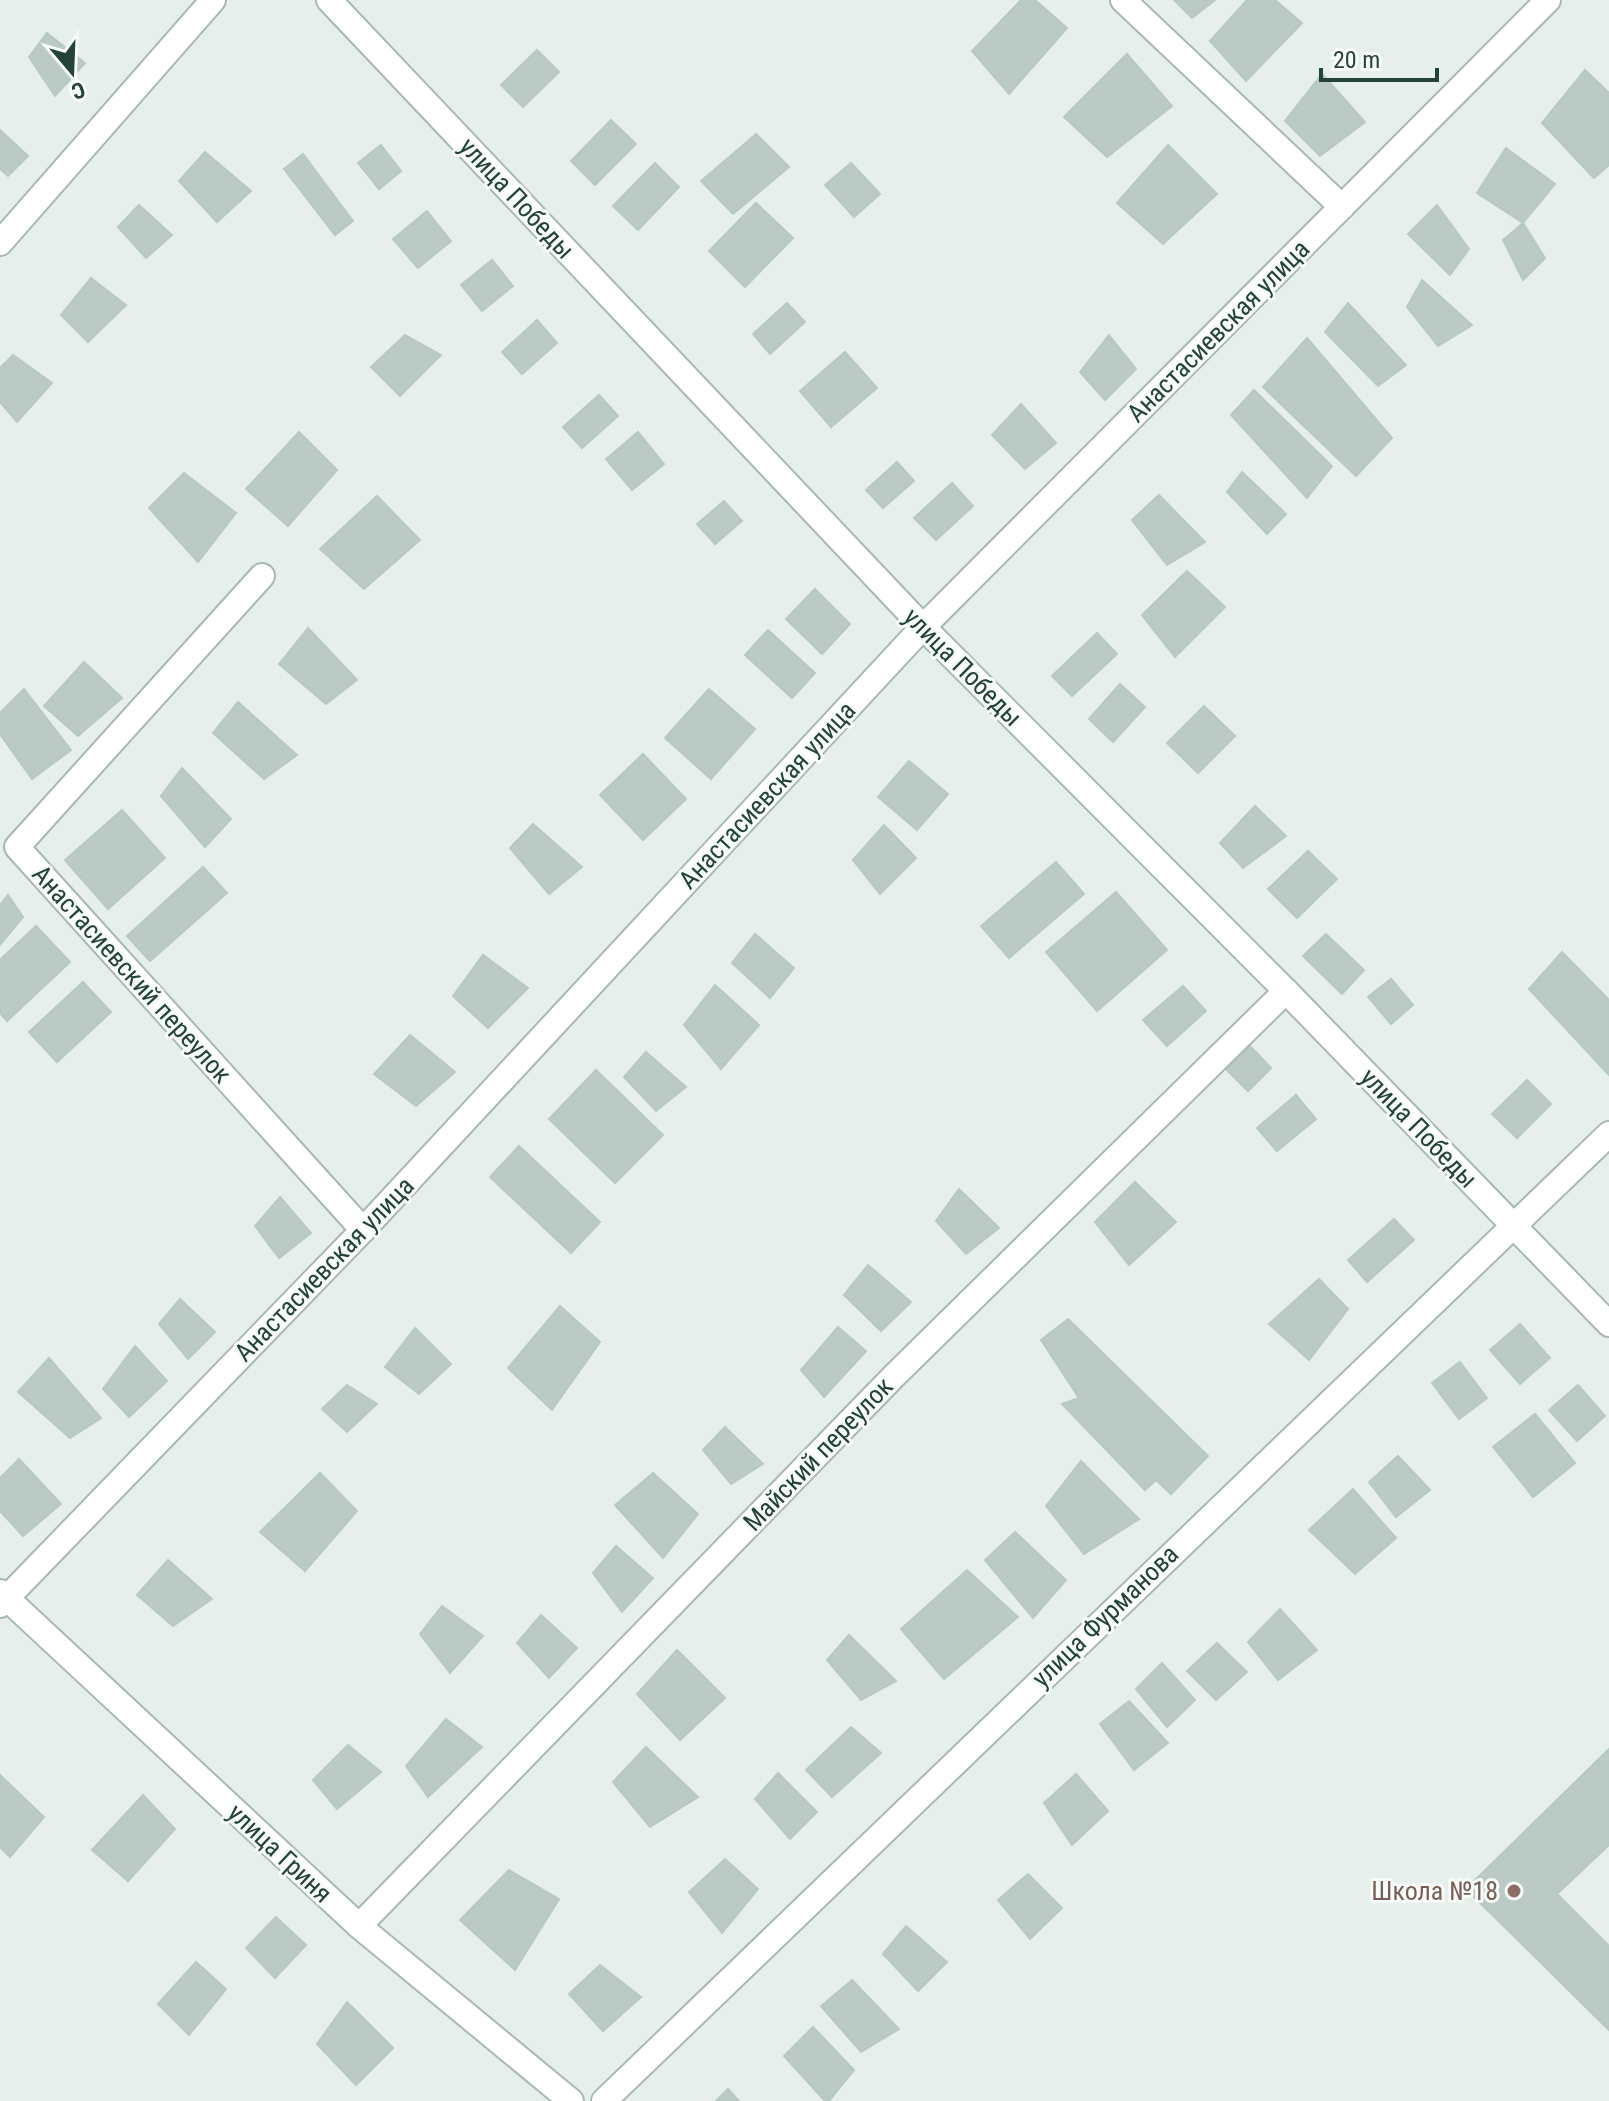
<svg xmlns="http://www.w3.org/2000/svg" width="1609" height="2101" viewBox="0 0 1609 2101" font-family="'Roboto Condensed',sans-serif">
  <rect width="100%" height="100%" fill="#e6efeb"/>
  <g fill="#bbcac4" stroke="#b8c9c2" stroke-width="2">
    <polygon points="1021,0 1035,0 1067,28 1009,94 972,51"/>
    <polygon points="1174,0 1215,0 1192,18"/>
    <polygon points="1247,0 1275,0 1302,23 1246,81 1210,41"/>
    <polygon points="47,33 85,63 55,96 29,57"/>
    <polygon points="537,50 559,72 523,107 501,85"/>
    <polygon points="1127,54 1172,106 1107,157 1064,117"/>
    <polygon points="1585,70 1609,93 1609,165 1594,178 1542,123"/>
    <polygon points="1322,74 1365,122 1320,156 1285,121"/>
    <polygon points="611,120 636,144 595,185 571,161"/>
    <polygon points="0,130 28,156 8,176 0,169"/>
    <polygon points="756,134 789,167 733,214 701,181"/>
    <polygon points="381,145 401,171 379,189 358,163"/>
    <polygon points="1168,145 1217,194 1163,244 1117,203"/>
    <polygon points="1506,148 1555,184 1523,223 1477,193"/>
    <polygon points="205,152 251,191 217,222 179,181"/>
    <polygon points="303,154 353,221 335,235 284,169"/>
    <polygon points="655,163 679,187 638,230 613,206"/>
    <polygon points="851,163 880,194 854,217 825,185"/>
    <polygon points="756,203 793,238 745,287 709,251"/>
    <polygon points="139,205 172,235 146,258 118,227"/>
    <polygon points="1437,205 1469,249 1450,275 1408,234"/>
    <polygon points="427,211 451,241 418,268 393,239"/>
    <polygon points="1523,223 1545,258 1523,280 1503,240"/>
    <polygon points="492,260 513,286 482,311 461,285"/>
    <polygon points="91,278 126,305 88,342 61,315"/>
    <polygon points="1422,280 1472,325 1438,346 1407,307"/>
    <polygon points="787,303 805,322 770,354 753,334"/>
    <polygon points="1348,303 1406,365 1378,386 1325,332"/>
    <polygon points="537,320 557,343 522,374 502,352"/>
    <polygon points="405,335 441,355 400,396 371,367"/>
    <polygon points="1109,335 1136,369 1105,400 1080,372"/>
    <polygon points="1307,338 1392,438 1356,476 1263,387"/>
    <polygon points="845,352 877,388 831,427 800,391"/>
    <polygon points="13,355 52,383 17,422 0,402 0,368"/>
    <polygon points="1254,390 1332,466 1307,498 1231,415"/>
    <polygon points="599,395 618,416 582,448 563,427"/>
    <polygon points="1021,404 1056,443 1025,469 992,435"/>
    <polygon points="299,432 337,470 288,526 246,489"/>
    <polygon points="638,432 664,464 632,490 606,459"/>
    <polygon points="897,462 914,481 883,508 866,490"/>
    <polygon points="1242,472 1286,514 1267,534 1227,492"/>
    <polygon points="184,473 236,513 198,562 149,508"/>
    <polygon points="952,483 973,506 936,540 914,518"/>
    <polygon points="1159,495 1205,542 1167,565 1132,520"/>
    <polygon points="377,496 420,540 364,589 320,549"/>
    <polygon points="724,501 742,521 715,544 697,524"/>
    <polygon points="1187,571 1225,607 1175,657 1142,615"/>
    <polygon points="815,589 850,624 822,654 786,619"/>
    <polygon points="308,628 357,680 326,704 279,664"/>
    <polygon points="768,630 815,673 792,698 745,655"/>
    <polygon points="1097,633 1117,654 1072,696 1052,676"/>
    <polygon points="84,662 122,698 78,736 44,706"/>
    <polygon points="1120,684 1145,707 1113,742 1089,719"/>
    <polygon points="24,689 71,750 32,779 0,734 0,713"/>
    <polygon points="709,689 755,729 711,779 665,738"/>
    <polygon points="238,702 297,755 264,779 213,733"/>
    <polygon points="1204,706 1235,736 1198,773 1167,743"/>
    <polygon points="643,754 686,799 643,840 600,795"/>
    <polygon points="909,761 948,794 917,830 878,797"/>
    <polygon points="182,768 231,819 205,847 161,796"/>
    <polygon points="1255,806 1286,836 1243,868 1220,843"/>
    <polygon points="122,810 165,858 108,909 65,860"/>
    <polygon points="533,824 582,867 549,894 510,848"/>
    <polygon points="884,825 916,858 880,894 853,860"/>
    <polygon points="1308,851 1337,879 1297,918 1268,889"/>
    <polygon points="1056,862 1084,894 1009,958 981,926"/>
    <polygon points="203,867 227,893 150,961 127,936"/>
    <polygon points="1116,892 1167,950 1097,1011 1046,952"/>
    <polygon points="8,895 23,917 0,945 0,905"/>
    <polygon points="36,926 70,962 7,1021 0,1013 0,960"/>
    <polygon points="755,934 794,968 770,998 732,963"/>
    <polygon points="1326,934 1364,970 1342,994 1303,956"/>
    <polygon points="1562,952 1609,1000 1608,1074 1529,989"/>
    <polygon points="483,955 528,988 488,1028 453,996"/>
    <polygon points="1391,979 1413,1005 1391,1024 1368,997"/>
    <polygon points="83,982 111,1012 57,1062 29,1032"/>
    <polygon points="715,985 759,1025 721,1069 684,1025"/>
    <polygon points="1183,986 1206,1011 1167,1046 1143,1020"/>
    <polygon points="410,1035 455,1072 416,1106 374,1074"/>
    <polygon points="1247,1043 1271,1068 1248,1091 1223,1066"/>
    <polygon points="646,1052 686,1087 656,1111 624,1077"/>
    <polygon points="596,1070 663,1135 615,1183 549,1119"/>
    <polygon points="1527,1080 1551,1104 1517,1138 1492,1114"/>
    <polygon points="1296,1095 1316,1119 1277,1151 1257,1128"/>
    <polygon points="519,1146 600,1222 571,1253 490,1177"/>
    <polygon points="1135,1182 1176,1222 1129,1265 1095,1222"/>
    <polygon points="959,1189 999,1228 966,1254 936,1221"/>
    <polygon points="280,1197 311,1233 279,1258 255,1226"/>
    <polygon points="1394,1219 1414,1240 1367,1282 1348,1260"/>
    <polygon points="868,1265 911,1302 881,1331 844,1295"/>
    <polygon points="1319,1279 1348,1309 1309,1360 1269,1324"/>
    <polygon points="180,1299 215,1332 188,1359 159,1324"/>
    <polygon points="560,1306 600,1342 552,1410 508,1368"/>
    <polygon points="1068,1319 1208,1456 1171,1494 1156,1480 1145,1490 1062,1404 1079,1398 1041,1340"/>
    <polygon points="1520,1324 1550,1358 1520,1384 1490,1350"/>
    <polygon points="838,1327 866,1351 824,1397 801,1370"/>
    <polygon points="415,1328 451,1364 419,1394 385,1367"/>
    <polygon points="135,1346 167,1381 129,1417 103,1389"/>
    <polygon points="49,1358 101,1418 70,1438 18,1392"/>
    <polygon points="1460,1362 1487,1398 1459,1419 1432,1383"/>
    <polygon points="347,1385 377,1404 347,1432 322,1409"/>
    <polygon points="1578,1385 1605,1416 1577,1441 1549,1410"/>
    <polygon points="1535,1414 1575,1463 1533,1497 1493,1447"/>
    <polygon points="725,1427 763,1464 731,1484 703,1450"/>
    <polygon points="1398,1456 1430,1490 1396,1517 1369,1482"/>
    <polygon points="19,1459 61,1504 23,1536 0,1511 0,1478"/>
    <polygon points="1081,1461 1139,1519 1084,1554 1046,1506"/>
    <polygon points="320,1473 357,1511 305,1571 260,1532"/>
    <polygon points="653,1473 698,1514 663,1558 615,1505"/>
    <polygon points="1353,1489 1396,1538 1355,1574 1309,1530"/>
    <polygon points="1015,1532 1066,1580 1033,1618 985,1560"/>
    <polygon points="616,1546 653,1578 622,1612 593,1573"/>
    <polygon points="168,1560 212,1599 173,1626 137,1595"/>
    <polygon points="967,1570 1018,1617 944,1679 901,1629"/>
    <polygon points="442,1606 483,1636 450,1673 420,1634"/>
    <polygon points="1280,1609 1317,1650 1278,1680 1248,1642"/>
    <polygon points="541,1615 577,1648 549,1678 517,1643"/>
    <polygon points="849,1635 896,1681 861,1700 827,1660"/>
    <polygon points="1217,1643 1247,1672 1216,1700 1187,1671"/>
    <polygon points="677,1650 725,1698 680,1740 637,1694"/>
    <polygon points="1162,1663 1195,1700 1167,1727 1136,1689"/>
    <polygon points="1129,1701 1168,1743 1134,1770 1100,1724"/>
    <polygon points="446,1719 482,1747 428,1797 406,1766"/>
    <polygon points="851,1727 881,1753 832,1797 806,1770"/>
    <polygon points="348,1745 381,1772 337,1809 313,1780"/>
    <polygon points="646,1747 698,1797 650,1827 613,1782"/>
    <polygon points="1609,1749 1609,1845 1557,1894 1609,1946 1609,2030 1466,1889"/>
    <polygon points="778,1773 817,1812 790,1839 755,1799"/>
    <polygon points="1076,1774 1108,1811 1072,1845 1044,1803"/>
    <polygon points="0,1775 44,1817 10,1857 0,1847"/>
    <polygon points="143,1795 175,1829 128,1881 92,1850"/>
    <polygon points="725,1859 758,1889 722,1933 689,1892"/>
    <polygon points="509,1870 559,1899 515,1970 460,1920"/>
    <polygon points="1028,1874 1062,1908 1030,1939 998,1900"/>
    <polygon points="276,1917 306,1945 275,1978 246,1948"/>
    <polygon points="906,1926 947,1962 918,1991 883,1954"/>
    <polygon points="196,1962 226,1989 189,2035 158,2004"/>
    <polygon points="600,1965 641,1997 603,2031 569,1994"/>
    <polygon points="852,1980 899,2029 861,2052 821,2006"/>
    <polygon points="347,2002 393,2048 356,2085 317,2044"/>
    <polygon points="813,2027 854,2070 829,2101 825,2101 784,2056"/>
    <polygon points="728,2089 739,2101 716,2101"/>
  </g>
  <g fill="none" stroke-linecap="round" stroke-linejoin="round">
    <defs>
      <g id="minor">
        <polyline points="1123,0 1342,207"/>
        <polyline points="0,243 213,0"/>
        <polyline points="262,576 17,847 363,1230"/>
        <polyline points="0,1592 359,1926 571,2101"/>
        <polyline points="0,1605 363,1230 923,627 1548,0"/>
        <polyline points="359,1926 894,1376 1286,991"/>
        <polyline points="604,2101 1609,1134"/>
      </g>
      <polyline id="tertiary" points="329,0 923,627 1286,991 1609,1324"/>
    </defs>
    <use href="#minor" stroke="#a8b8b2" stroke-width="28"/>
    <use href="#tertiary" stroke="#a8b8b2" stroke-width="28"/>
    <use href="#minor" stroke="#fff" stroke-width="24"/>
    <use href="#tertiary" stroke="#fff" stroke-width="24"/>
  </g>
  <circle fill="#8d6e63" stroke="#f7fbf9" stroke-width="3" cx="1514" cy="1891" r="8"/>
  <g text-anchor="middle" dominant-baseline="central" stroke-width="6" stroke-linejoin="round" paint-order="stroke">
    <g font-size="26" fill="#24423a" stroke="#f7fbf9">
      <text transform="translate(517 198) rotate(47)">улица Победы</text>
      <text transform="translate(1218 331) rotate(-45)">Анастасиевская улица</text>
      <text transform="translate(963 667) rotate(45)">улица Победы</text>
      <text transform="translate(767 795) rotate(-47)">Анастасиевская улица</text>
      <text transform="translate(132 974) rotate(48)">Анастасиевский переулок</text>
      <text transform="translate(1419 1128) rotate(46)">улица Победы</text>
      <text transform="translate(324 1269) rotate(-46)">Анастасиевская улица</text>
      <text transform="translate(818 1454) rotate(-46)">Майский переулок</text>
      <text transform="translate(1105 1616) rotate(-44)">улица Фурманова</text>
      <text transform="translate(280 1853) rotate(43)">улица Гриня</text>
    </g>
    <g font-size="26" fill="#785e54" stroke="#f7fbf9" text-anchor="end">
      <text x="1498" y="1891">Школа №18</text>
    </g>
  </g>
  <g transform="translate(72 72) rotate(161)" stroke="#f7fbf9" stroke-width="6" paint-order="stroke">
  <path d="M0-6L14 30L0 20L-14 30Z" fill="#24423a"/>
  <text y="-12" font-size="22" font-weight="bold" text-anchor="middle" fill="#24423a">С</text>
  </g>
  <path d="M1321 68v12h116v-12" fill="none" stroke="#24423a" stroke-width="4"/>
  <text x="1333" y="68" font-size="24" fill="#24423a" stroke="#f7fbf9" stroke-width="6" paint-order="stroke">20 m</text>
</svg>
